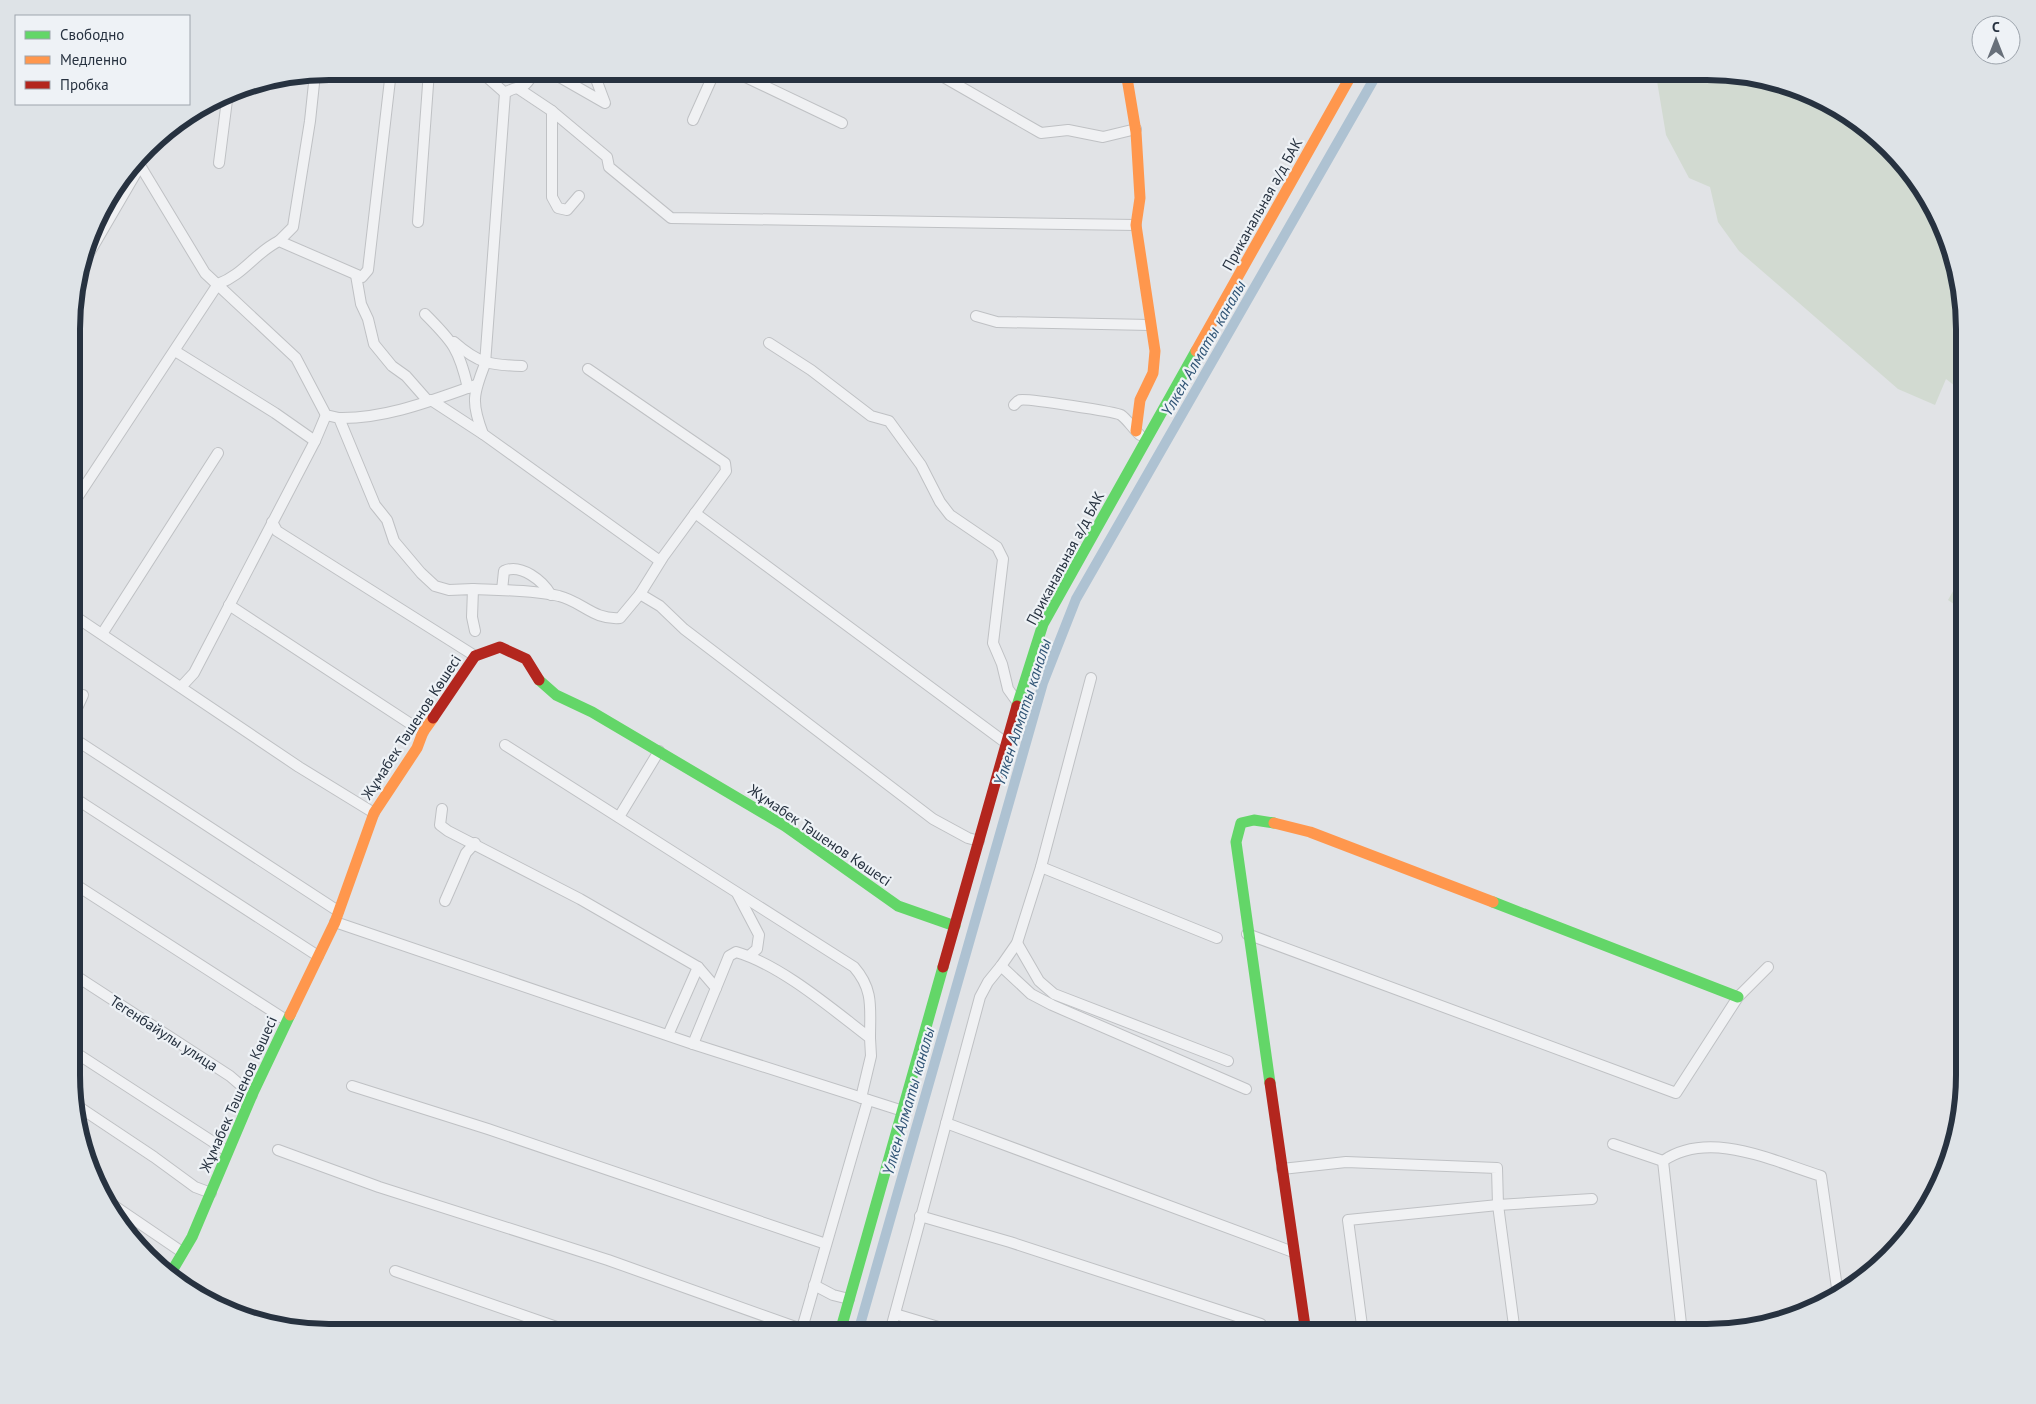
<svg xmlns="http://www.w3.org/2000/svg" width="2036" height="1404" viewBox="0 0 2036 1404" font-family="'PT Sans',sans-serif">
  <rect width="100%" height="100%" fill="#e1e3e6"/>
  <g fill="#d2dad1">
    <polygon points="1653,72 1724,72 1790,85 1864,124 1930,200 1956,262 1964,312 1964,393 1946,379 1935,405 1898,389 1739,251 1718,222 1710,187 1689,178 1666,135 1657,81"/>
    <polygon points="1964,572 1964,611 1948,600"/>
  </g>
  <g fill="none" stroke-linecap="round" stroke-linejoin="round">
    <polyline stroke="#aec2d2" stroke-width="10" points="858,1332 1043,683 1076,599 1378,72"/>
    <defs>
      <g id="street">
        <polyline points="480,71 505,93"/>
        <path d="M534,71C524,93 520,83 505,93L485,364C473,394 471,403 483,434L660,561"/>
        <polyline points="549,71 605,103 593,71"/>
        <polyline points="733,71 842,123"/>
        <polyline points="933,71 1041,133 1068,130 1103,137 1136,129"/>
        <polyline points="519,89 552,111 552,197 558,208 567,210 579,196"/>
        <polyline points="552,111 607,157 609,167 671,218 1136,225"/>
        <polyline points="693,120 715,71"/>
        <polyline points="138,162 205,273 296,358 326,415 339,418 375,505 387,520 394,541 421,573 435,586 449,590 473,589 472,617 475,631"/>
        <polyline points="219,163 228,92"/>
        <polyline points="418,222 429,71"/>
        <polyline points="279,241 293,227 310,121 315,74"/>
        <polyline points="84,262 140,166"/>
        <polyline points="356,275 361,304 368,319 374,344 392,366 406,376 428,401"/>
        <path d="M425,314C453,342 459,349 468,388"/>
        <polyline points="976,316 997,322 1150,325"/>
        <path d="M454,342C479,364 490,365 522,366"/>
        <polyline points="769,343 811,370 871,416 889,421 921,465 940,502 950,515 997,547 1003,559 993,643 1002,664 1008,689 1018,703"/>
        <polyline points="175,351 275,413 315,441"/>
        <polyline points="588,369 725,463 726,471 663,557 640,594 660,606 684,629 933,819 968,838 979,841"/>
        <polyline points="431,400 483,434"/>
        <path d="M1014,405C1016,403 1017,401 1020,400C1026,398 1116,412 1121,415C1128,420 1133,429 1140,435"/>
        <path d="M339,418C386,419 433,400 476,385"/>
        <path d="M73,504L218,284C243,275 256,252 279,241L362,277L368,270L391,71"/>
        <polyline points="695,513 1006,743"/>
        <polyline points="272,522 277,531 475,656"/>
        <path d="M473,589C500,590 532,590 559,596C583,602 593,620 620,618L640,594"/>
        <path d="M502,590L504,571C521,563 543,581 551,595"/>
        <polyline points="229,605 423,732"/>
        <polyline points="73,615 299,767 374,813"/>
        <polyline points="102,634 218,453"/>
        <polyline points="181,687 194,673 315,441 326,415"/>
        <polyline points="73,717 83,695"/>
        <polyline points="73,738 338,911"/>
        <path d="M505,745L854,967C874,990 870,1008 870,1038"/>
        <polyline points="73,797 318,956"/>
        <polyline points="442,809 440,825 448,831 580,899 698,967 716,988 693,1044"/>
        <polyline points="619,817 659,751"/>
        <polyline points="1041,867 1217,938"/>
        <polyline points="73,883 286,1020"/>
        <polyline points="738,895 759,935 757,949 749,956"/>
        <polyline points="445,901 466,853 475,843"/>
        <polyline points="335,922 693,1044 903,1111"/>
        <polyline points="1247,934 1676,1093 1738,997 1768,967"/>
        <polyline points="1017,943 1039,981 1054,994 1228,1061"/>
        <polyline points="1001,966 1031,994 1052,1005 1246,1089"/>
        <polyline points="73,974 230,1076 252,1095"/>
        <path d="M716,988L729,956L736,952C781,965 832,1009 870,1038L871,1056L861,1098"/>
        <polyline points="668,1035 698,967"/>
        <polyline points="73,1051 227,1151"/>
        <polyline points="352,1086 488,1129 826,1244"/>
        <polyline points="73,1103 154,1157 195,1187 211,1193"/>
        <polyline points="946,1123 1293,1252"/>
        <polyline points="1613,1144 1663,1161"/>
        <polyline points="278,1150 379,1187 608,1260 801,1329"/>
        <polyline points="1282,1169 1346,1162 1497,1168 1498,1205 1515,1333"/>
        <polyline points="104,1199 182,1252"/>
        <polyline points="920,1216 1010,1242 1261,1324"/>
        <polyline points="395,1271 571,1332"/>
        <polyline points="814,1285 833,1295 849,1299"/>
        <polyline points="895,1314 955,1332"/>
        <polyline points="801,1332 868,1100"/>
        <polyline points="890,1332 980,997 988,982 1001,966 1017,943 1041,867 1091,678"/>
        <polyline points="1363,1333 1348,1220 1498,1205 1592,1199"/>
        <path d="M1682,1333L1663,1161C1709,1129 1773,1161 1821,1176L1838,1295"/>
      </g>
    </defs>
    <use href="#street" stroke="#bfc1c4" stroke-width="12"/>
    <use href="#street" stroke="#f0f1f3" stroke-width="10"/>
    <g stroke="#63d668" stroke-width="11">
      <polyline points="539,680 556,695 592,712 785,826 898,906 955,926"/>
      <polyline points="1017,706 1043,624 1196,351"/>
      <polyline points="1493,902 1738,997"/>
      <polyline points="1270,1083 1236,842 1241,823 1254,820 1274,823"/>
      <polyline points="169,1276 192,1237 252,1095 290,1015"/>
      <polyline points="840,1332 943,967"/>
    </g>
    <g stroke="#ff974d" stroke-width="11">
      <polyline points="1126,72 1136,132 1140,198 1136,225 1155,351 1153,373 1140,400 1136,431"/>
      <polyline points="1196,351 1353,72"/>
      <polyline points="1274,823 1310,832 1493,902"/>
      <polyline points="290,1015 335,922 374,813 417,748 423,732 433,718"/>
    </g>
    <g stroke="#b3261e" stroke-width="11">
      <polyline points="433,718 475,656 500,647 526,659 539,680"/>
      <polyline points="943,967 1017,706"/>
      <polyline points="1270,1083 1306,1333"/>
    </g>
  </g>
  <g text-anchor="middle" dominant-baseline="central" stroke-width="4.5" stroke-linejoin="round" paint-order="stroke">
    <g font-size="15" fill="#273240" stroke="#eef2f6">
      <text transform="translate(1262 204) rotate(-61)">Приканальная а/д БАК</text>
      <text transform="translate(1065 558) rotate(-62)">Приканальная а/д БАК</text>
      <text transform="translate(411 727) rotate(-57)">Жұмабек Тәшенов Көшесі</text>
      <text transform="translate(820 835) rotate(34)">Жұмабек Тәшенов Көшесі</text>
      <text transform="translate(164 1033) rotate(33)">Тегенбайулы улица</text>
      <text transform="translate(238 1094) rotate(-66)">Жұмабек Тәшенов Көшесі</text>
    </g>
    <g font-size="16" font-style="italic" fill="#305475" stroke="#eef2f6">
      <text transform="translate(1203 348) rotate(-60)">Үлкен Алматы каналы</text>
      <text transform="translate(1022 712) rotate(-72)">Үлкен Алматы каналы</text>
      <text transform="translate(908 1101) rotate(-74)">Үлкен Алматы каналы</text>
    </g>
  </g>
  <path d="M0 0H2036V1404H0ZM329 80H1707A249 249 0 0 1 1956 329V1075A249 249 0 0 1 1707 1324H329A249 249 0 0 1 80 1075V329A249 249 0 0 1 329 80Z" fill="#dee3e7" fill-rule="evenodd"/>
  <path fill="none" stroke="#273240" stroke-width="6" d="M329 80H1707A249 249 0 0 1 1956 329V1075A249 249 0 0 1 1707 1324H329A249 249 0 0 1 80 1075V329A249 249 0 0 1 329 80Z"/>
  <rect x="15" y="15" width="175" height="90" fill="#eef2f6" stroke="#9ea5ad"/>
  <rect x="25" y="31" width="25" height="8" fill="#63d668" stroke="#9ea5ad"/>
  <text x="60" y="40" font-size="15" fill="#273240">Свободно</text>
  <rect x="25" y="56" width="25" height="8" fill="#ff974d" stroke="#9ea5ad"/>
  <text x="60" y="65" font-size="15" fill="#273240">Медленно</text>
  <rect x="25" y="81" width="25" height="8" fill="#b3261e" stroke="#9ea5ad"/>
  <text x="60" y="90" font-size="15" fill="#273240">Пробка</text>
  <g transform="translate(1996 40)"><circle r="24" fill="#eef2f6" stroke="#9ea5ad"/>
  <path d="M0-4L9 19L0 12L-9 19Z" fill="#68707a"/>
  <text y="-8" font-size="14" font-weight="bold" text-anchor="middle" fill="#273240">С</text>
  </g>
</svg>
